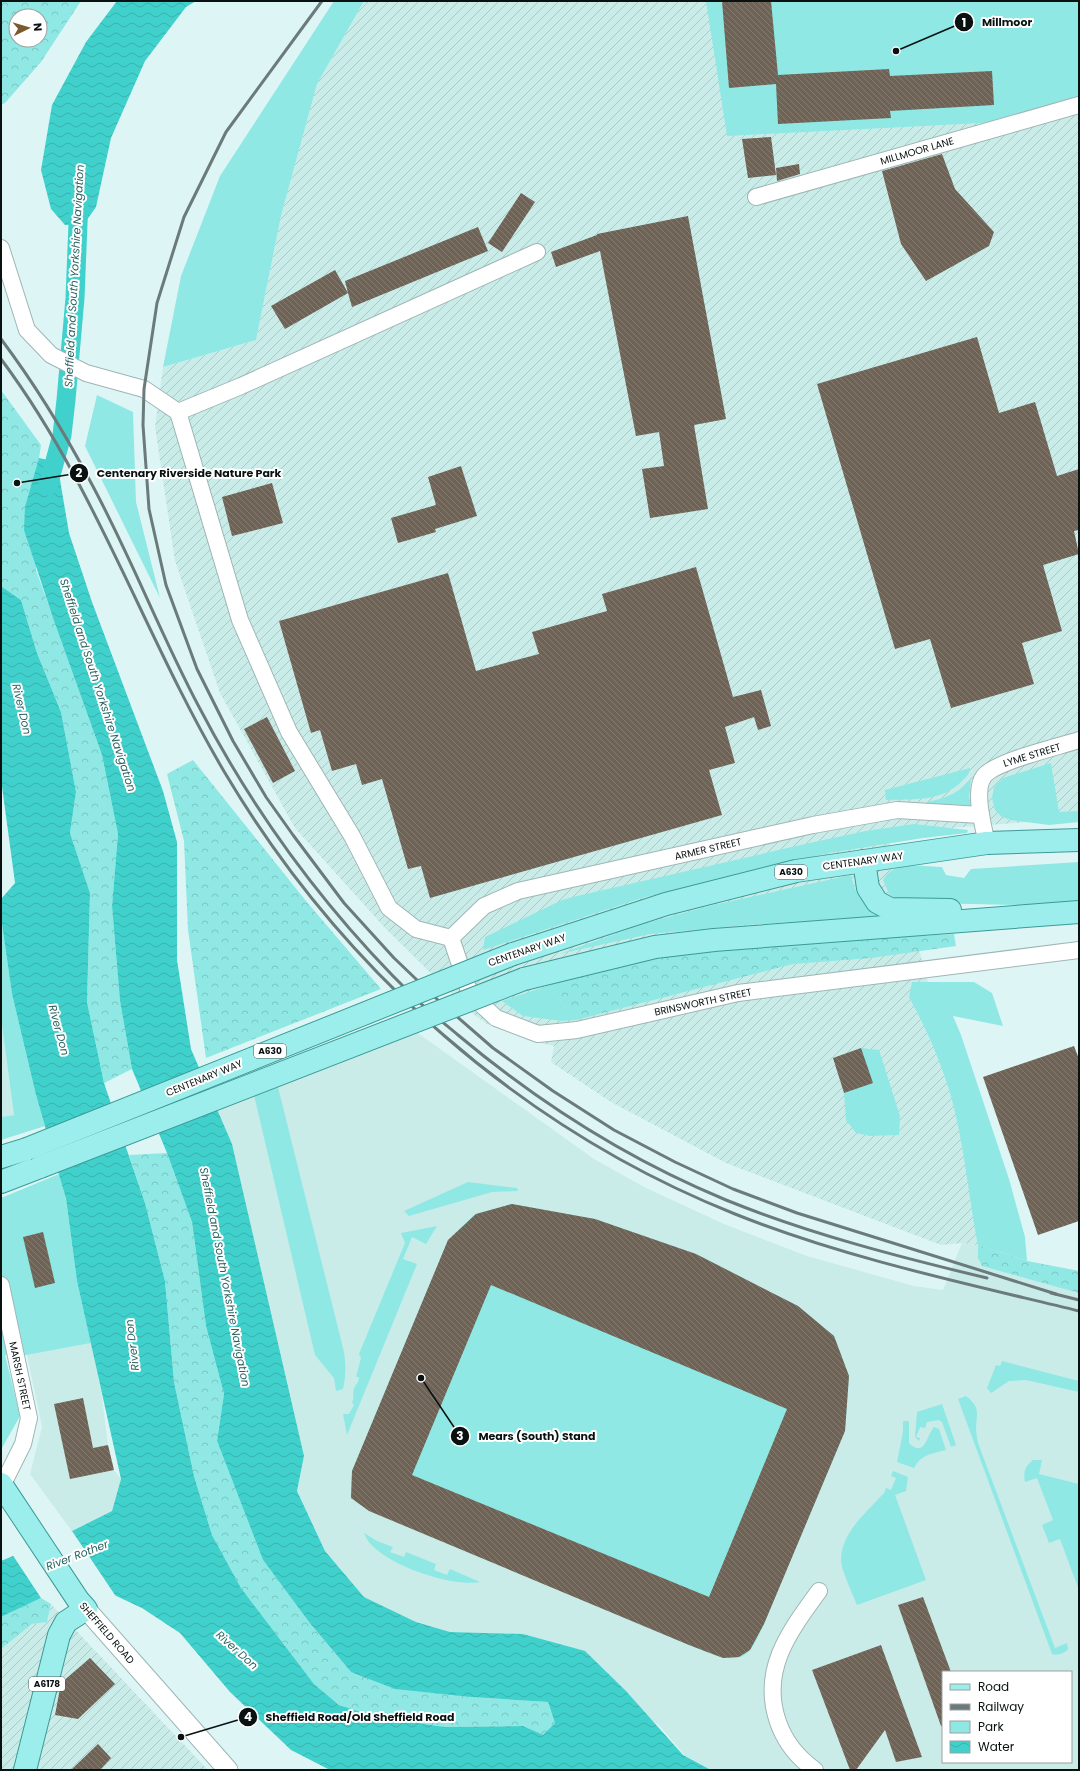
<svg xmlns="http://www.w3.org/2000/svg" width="1080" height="1771" viewBox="0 0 1080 1771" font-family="Poppins,sans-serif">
  <defs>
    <pattern id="industrial-furrows" width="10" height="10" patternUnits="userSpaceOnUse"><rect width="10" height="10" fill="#c9ece9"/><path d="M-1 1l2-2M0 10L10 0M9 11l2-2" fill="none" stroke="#abc9c7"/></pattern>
    <pattern id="forest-crowns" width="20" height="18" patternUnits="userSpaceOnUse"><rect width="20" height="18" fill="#8fe8e4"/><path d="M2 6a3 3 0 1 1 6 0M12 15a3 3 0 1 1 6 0" fill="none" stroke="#7ac6c3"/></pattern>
    <pattern id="water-waves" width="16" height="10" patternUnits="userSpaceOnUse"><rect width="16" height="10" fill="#41d1cc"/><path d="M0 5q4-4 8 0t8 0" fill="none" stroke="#38b2ae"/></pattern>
    <pattern id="building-back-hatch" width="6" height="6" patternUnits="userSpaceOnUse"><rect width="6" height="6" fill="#6f6355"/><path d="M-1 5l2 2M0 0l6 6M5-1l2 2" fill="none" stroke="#847c73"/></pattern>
  </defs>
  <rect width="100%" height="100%" fill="#ddf6f5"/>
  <g fill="#c9ece9" fill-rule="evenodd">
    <polygon points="1,1018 14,1115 1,1117"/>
    <path d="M415,1031L594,1159L644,1187L724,1224L807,1256L914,1286L943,1290L962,1243L978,1245L1027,1261L1079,1271V1770H711L684,1755L659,1725L523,1634L450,1632L416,1622L364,1597L325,1551L297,1491L304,1456L218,1110ZM943,1672H1071V1762H943Z"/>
    <polygon points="91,1343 102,1397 108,1445 114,1470 121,1479 112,1511 72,1531 30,1474 42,1427 27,1355"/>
  </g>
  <g fill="url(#industrial-furrows)">
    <polygon points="364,1 707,1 1079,100 1079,818 887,833 928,982 936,999 999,1252 978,1245 962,1243 941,1245 726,1163 611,1102 551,1062 554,1046 529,1040 487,1024 469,1011 385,928 295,828 220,693 175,561 155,427 163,367 256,340 281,216 317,84"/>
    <polygon points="51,1604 208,1770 1,1770 1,1648 32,1624 47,1622"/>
  </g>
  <g fill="#8fe8e4">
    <polygon points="334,1 364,1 317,84 281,216 256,340 163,367 181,276 220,176"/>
    <polygon points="706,1 1079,1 1079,101 982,123 727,136"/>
    <polygon points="97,395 133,412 136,502 160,598 85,446"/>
    <polygon points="1051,763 1059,812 1079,811 1079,822 1049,825 1011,820 1002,817 995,810 992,798 994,787 1003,778"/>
    <path d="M970,768C970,774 966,777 962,781C942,802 913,799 886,800L885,790Z"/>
    <path d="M971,778L969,797L971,808L928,804V802C948,797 958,794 971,778Z"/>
    <polygon points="914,824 968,830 967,833 923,838 829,853 729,876 642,898 483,950 485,937 562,900 577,896 814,842 866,831"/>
    <path d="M1079,862V903L1016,905L925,903L898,900L889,894L883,880C893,860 923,866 942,867L946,875L964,878L971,869Z"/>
    <path d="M851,875C857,899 862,903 882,916L747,925L650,934L559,954L643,924L709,906Z"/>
    <polygon points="1,917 12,994 36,1095 45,1126 1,1140 1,1117 14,1115 1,1018"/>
    <polygon points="565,980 559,1000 576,1020 562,1021 523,1016 502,1001"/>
    <path d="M912,982H974L992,993L1003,1026L953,1016L961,1035L1009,1179L1025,1237L1027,1261L978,1245C967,1189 963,1125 943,1072C934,1046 922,1021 909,997Z"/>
    <polygon points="861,1048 879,1050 900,1116 899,1135 870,1136 856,1133 846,1120 844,1093"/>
    <path d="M278,1087L344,1352C346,1365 346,1376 343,1389L336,1391L334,1378L315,1355L254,1095Z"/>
    <polygon points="59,1174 66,1200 77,1281 91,1343 27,1355 5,1355 20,1416 2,1448 1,1198"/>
    <polygon points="468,1182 517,1188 518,1191 492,1192 409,1216 404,1211"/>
    <path d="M512,1204L595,1219L696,1254L798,1306L834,1336L849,1376L845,1431L764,1624C760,1632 756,1642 751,1649C736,1669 706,1651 689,1645L351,1497L352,1471L448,1240L475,1214Z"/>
    <path d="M437,1226L426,1244L412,1237L403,1259L417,1264L347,1435L343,1414H349L354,1405L352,1402C355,1397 352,1394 354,1389C355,1385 359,1383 359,1377H356L361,1358L359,1354L405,1243L401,1233Z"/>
    <polygon points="1002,1361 1079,1381 1079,1392 1026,1380 1009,1381 991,1393 987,1388 996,1365 1000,1366"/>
    <path d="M966,1396C980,1407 977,1412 976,1427C976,1432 977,1438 978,1443L1055,1648L1067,1643L1068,1649C1065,1653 1057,1656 1052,1654L958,1399Z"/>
    <polygon points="942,1404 956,1445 951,1447 942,1422 939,1420 927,1422 925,1428 920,1427 916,1437 920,1438 919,1441 915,1437 917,1412"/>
    <path d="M903,1421H909V1443C925,1459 927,1434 934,1427L939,1429L946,1450C931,1454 922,1454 914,1468L897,1462L903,1432Z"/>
    <path d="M1033,1460H1042L1039,1474L1079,1484V1590L1060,1539L1049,1543L1042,1525L1053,1520L1037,1478L1025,1482C1023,1472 1025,1466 1033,1460Z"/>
    <path d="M893,1471L908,1477L906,1491L895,1495L926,1580L857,1605C853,1595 842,1571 841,1562C840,1533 867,1512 884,1493L886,1488L891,1490L896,1478L891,1476Z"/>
    <path d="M364,1533L377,1541L393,1547L390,1552L404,1557L406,1552L436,1564L434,1570L447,1575L450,1569L480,1582C452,1588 373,1562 364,1533Z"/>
  </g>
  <g fill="url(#forest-crowns)" fill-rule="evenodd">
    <path d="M1,1H81L41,62L5,103L1,105ZM16,16H40V40H16Z"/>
    <polygon points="1,390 41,445 39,458 36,570 102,755 118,834 112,906 120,1001 132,1069 104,1083 87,1002 90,893 70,833 76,792 61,712 37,653 21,600 1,586"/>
    <polygon points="193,760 306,901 381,989 206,1058 188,930 184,841 167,774"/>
    <polygon points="954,934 956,946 871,958 793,964 576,1020 559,1000 565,980 603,968 722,947"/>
    <polygon points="167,1153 192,1222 206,1326 224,1394 217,1441 263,1560 309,1622 351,1672 471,1697 548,1702 555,1723 543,1736 523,1726 445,1727 377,1717 339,1705 314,1684 241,1588 212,1535 194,1476 174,1382 165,1281 145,1203 129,1155"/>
    <polygon points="978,1245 1027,1261 1079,1271 1079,1293 982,1266 978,1258"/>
    <polygon points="41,1598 51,1604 47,1622 32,1624 1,1649 1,1617"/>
  </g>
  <g fill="url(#water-waves)">
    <polygon points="117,1 196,1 186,7 145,61 111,138 96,207 84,224 65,225 51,209 41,170 52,105 86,42"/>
    <polygon points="39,458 57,462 69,533 92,602 163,791 177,842 177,960 191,1049 232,1144 304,1456 297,1491 325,1551 364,1597 416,1622 450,1632 523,1634 585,1651 626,1691 683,1755 711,1770 335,1770 328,1769 291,1750 230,1692 180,1633 142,1608 97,1587 41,1598 1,1617 1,1561 72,1531 112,1511 121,1479 77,1281 66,1199 36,1095 12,994 1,917 1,899 15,883 1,779 1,586 21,600 37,653 61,712 76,792 70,833 90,893 87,1002 104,1083 145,1203 165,1281 174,1382 194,1476 212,1535 241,1588 314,1684 339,1705 377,1717 445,1727 523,1726 543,1735 555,1723 548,1702 471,1697 395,1689 351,1672 309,1622 263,1560 217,1441 224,1394 206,1326 192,1222 167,1153 132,1069 120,1001 112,906 118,834 102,755 53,618 24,530 25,507"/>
  </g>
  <polygon fill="#ddf6f5" points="72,1531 117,1598 97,1589 50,1598 41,1598 12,1554 64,1533"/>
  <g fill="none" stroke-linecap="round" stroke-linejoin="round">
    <polyline stroke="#41d1cc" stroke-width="19" points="48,486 62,435 66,400 75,298 79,199"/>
  </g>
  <g fill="url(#building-back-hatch)" fill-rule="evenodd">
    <polygon points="722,1 771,1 778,75 889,69 890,76 992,71 994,105 890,111 891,118 778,124 776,84 729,88"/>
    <polygon points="771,137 776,175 748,178 742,139"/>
    <polygon points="942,154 955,189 994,232 989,246 926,281 901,244 882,171"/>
    <polygon points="799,164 800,174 777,181 776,168"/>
    <polygon points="521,193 535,202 502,252 488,243"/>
    <polygon points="688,216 726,419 694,425 708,509 650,518 642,469 664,466 659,432 636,436 600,251 556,267 551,252 597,235 597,234"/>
    <polygon points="478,227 488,251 352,307 348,293 285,329 271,306 335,270 348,293 345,281"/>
    <polygon points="977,337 999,413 1035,402 1057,476 1079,469 1079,530 1074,531 1079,554 1043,565 1062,631 1022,643 1034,684 951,708 930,639 895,649 817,384"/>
    <polygon points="461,466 477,516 435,529 436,532 398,543 391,518 436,505 428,477"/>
    <polygon points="272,483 283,523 232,536 222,497"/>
    <polygon points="696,567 733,697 761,690 771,726 758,730 754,717 725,727 735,763 709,770 722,815 430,898 421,866 408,869 382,779 362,785 356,764 332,771 320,730 311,733 279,621 448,573 476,671 539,654 532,632 607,611 602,594"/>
    <polygon points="267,717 295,771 273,783 244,729"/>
    <polygon points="1074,1046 1079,1059 1079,1221 1038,1235 983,1077"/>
    <polygon points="861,1048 873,1083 844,1093 833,1058"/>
    <path d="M512,1204L595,1219L696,1254L798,1306L834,1336L849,1376L845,1431L764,1624L750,1650L739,1657L723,1658L689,1645L369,1511L351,1498L352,1471L448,1240L476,1214ZM491,1285L787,1409L709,1597L412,1475Z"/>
    <polygon points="43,1232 55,1283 35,1288 23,1237"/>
    <polygon points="83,1398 93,1448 108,1445 114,1470 70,1479 54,1404"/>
    <polygon points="923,1597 951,1672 943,1672 943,1726 941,1726 898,1605"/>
    <polygon points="881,1645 922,1757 896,1762 885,1730 856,1770 850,1770 812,1670"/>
    <polygon points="90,1658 115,1684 78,1719 55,1715 61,1683"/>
    <polygon points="98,1744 111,1758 100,1770 71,1770"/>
  </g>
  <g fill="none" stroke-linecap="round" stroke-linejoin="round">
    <defs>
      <g id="minor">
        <polyline points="756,197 1079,105"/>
        <polyline points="1,248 27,330 51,355 86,373 144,389 178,412 240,620 289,732 352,836 389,908 416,929 451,938"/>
        <polyline points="178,412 241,386 537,252"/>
        <path d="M987,843C983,826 973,790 984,776C996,761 1058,747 1079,740"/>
        <polyline points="451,938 470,994 496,1018 538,1034 577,1030 738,993 1079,950"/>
        <polyline points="451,938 484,906 518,891 813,825 897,810 981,815"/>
        <polyline points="1,1285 29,1418 23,1444 2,1486"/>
        <path d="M815,1770C798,1758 785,1742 778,1722C760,1670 789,1632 819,1591"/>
      </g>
      <polyline id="tertiary" points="86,1609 228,1770"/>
      <g id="primary">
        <polyline points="864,861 868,888 877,902 890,909 950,910"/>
        <polyline points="513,954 666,904 796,871 987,843 1079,840"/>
        <polyline points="524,979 655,947 714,940 1079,912"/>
        <polyline points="1,1157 27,1149"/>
        <polyline points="1,1182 40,1167"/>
        <polyline points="1,1484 78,1600 86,1609 66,1622 59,1635 25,1770"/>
      </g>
    </defs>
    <use href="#minor" stroke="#9eb6b5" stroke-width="18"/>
    <use href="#tertiary" stroke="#9eb6b5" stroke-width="21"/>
    <use href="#primary" stroke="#3c9a96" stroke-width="24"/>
    <use href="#minor" stroke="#fff" stroke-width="16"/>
    <use href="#tertiary" stroke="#fff" stroke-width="19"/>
    <use href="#primary" stroke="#9beeeb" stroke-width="22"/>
    <g stroke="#6b7a7a" stroke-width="3">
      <polyline points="322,1 226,132 184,217 157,303 144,389 143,425 149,509 166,585 197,669 233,741 266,797 293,835 344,903 394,958 439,1001 493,1048 553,1091 614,1130 675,1162 733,1189 797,1213 1056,1294"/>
      <path d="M1,339C34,383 63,430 89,479C129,552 159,631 198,705C254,813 328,913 415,998C428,1011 444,1023 458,1035C539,1103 629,1160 726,1200C810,1234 899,1257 987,1278"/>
      <path d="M1,359C96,486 145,638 225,773C342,970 522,1129 735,1214C845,1258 964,1283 1079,1311"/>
      <polyline points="1051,1293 1079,1300"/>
    </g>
    <defs>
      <g id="primary-bridge">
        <polyline points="27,1149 513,954"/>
        <polyline points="40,1167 524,979"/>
      </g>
    </defs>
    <use href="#primary-bridge" stroke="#3c9a96" stroke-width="24" stroke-linecap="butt"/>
    <use href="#primary-bridge" stroke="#9beeeb" stroke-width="22"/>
  </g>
  <g text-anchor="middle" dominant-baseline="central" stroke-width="4" stroke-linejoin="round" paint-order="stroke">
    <g fill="#fff" stroke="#535858" stroke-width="1">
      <rect x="775" y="865" width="32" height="14" rx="3"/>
      <rect x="254" y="1044" width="32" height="14" rx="3"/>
      <rect x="29" y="1677" width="36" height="14" rx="3"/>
    </g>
    <g font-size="9" font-weight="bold" fill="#091111">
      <text x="791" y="872">A630</text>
      <text x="270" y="1051">A630</text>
      <text x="47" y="1684">A6178</text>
    </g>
    <g font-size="10" fill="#091111" stroke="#fff">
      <text transform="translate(917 151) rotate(-16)">MILLMOOR LANE</text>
      <text transform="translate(1032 755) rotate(-17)">LYME STREET</text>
      <text transform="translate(708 849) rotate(-13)">ARMER STREET</text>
      <text transform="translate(863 861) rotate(-8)">CENTENARY WAY</text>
      <text transform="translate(527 950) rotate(-19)">CENTENARY WAY</text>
      <text transform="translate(703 1002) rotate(-12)">BRINSWORTH STREET</text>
      <text transform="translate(204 1078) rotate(-22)">CENTENARY WAY</text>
      <text transform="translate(20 1376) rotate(78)">MARSH STREET</text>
      <text transform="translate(107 1633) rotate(49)">SHEFFIELD ROAD</text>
    </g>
    <g font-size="11" font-style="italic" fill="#296260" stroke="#fff">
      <text transform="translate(74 276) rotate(-87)">Sheffield and South Yorkshire Navigation</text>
      <text transform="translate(98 685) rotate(72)">Sheffield and South Yorkshire Navigation</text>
      <text transform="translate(22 709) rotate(77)">River Don</text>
      <text transform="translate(59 1030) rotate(75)">River Don</text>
      <text transform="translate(225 1277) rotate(79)">Sheffield and South Yorkshire Navigation</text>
      <text transform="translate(132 1345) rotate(-97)">River Don</text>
      <text transform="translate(77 1555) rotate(-21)">River Rother</text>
      <text transform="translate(237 1650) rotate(42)">River Don</text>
    </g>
  </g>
  <path fill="none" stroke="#091111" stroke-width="1.5" d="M896 51L964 22M17 483L79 473M421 1378L460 1436M181 1737L248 1717"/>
  <g fill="#091111" stroke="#fff" stroke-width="1.5">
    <circle cx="896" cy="51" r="4"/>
    <circle cx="17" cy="483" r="4"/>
    <circle cx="421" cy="1378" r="4"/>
    <circle cx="181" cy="1737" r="4"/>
    <circle cx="964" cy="22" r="10"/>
    <circle cx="79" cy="473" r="10"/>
    <circle cx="460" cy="1436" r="10"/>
    <circle cx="248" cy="1717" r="10"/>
  </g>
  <g font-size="12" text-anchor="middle" font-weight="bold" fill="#fff">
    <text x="964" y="27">1</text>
    <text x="79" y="477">2</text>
    <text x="460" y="1440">3</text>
    <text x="248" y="1721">4</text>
  </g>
  <g font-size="11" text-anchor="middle" font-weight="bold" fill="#091111" stroke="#fff" stroke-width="4" stroke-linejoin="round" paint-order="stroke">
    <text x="1007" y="26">Millmoor</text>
    <text x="189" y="477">Centenary Riverside Nature Park</text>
    <text x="537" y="1440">Mears (South) Stand</text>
    <text x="360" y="1721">Sheffield Road/Old Sheffield Road</text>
  </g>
  <rect width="1080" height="1771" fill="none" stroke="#091111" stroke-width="4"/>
  <rect x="942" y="1671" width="130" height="92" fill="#ffffff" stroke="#9da0a0"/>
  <rect x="950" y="1684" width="20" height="6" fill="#9beeeb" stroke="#9da0a0"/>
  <text x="978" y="1691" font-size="12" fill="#091111">Road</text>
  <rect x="950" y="1704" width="20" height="6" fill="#6b7a7a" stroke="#9da0a0"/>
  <text x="978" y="1711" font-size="12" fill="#091111">Railway</text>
  <rect x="950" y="1721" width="20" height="12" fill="#8fe8e4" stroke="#9da0a0"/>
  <text x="978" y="1731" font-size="12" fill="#091111">Park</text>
  <rect x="950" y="1741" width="20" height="12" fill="url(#water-waves)" stroke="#9da0a0"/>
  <text x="978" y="1751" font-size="12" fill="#091111">Water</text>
  <g transform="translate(28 28) rotate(85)"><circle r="19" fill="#ffffff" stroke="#9da0a0"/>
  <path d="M0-3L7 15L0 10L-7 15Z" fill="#7a592f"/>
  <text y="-6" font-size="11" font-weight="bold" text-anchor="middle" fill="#091111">N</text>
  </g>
</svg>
